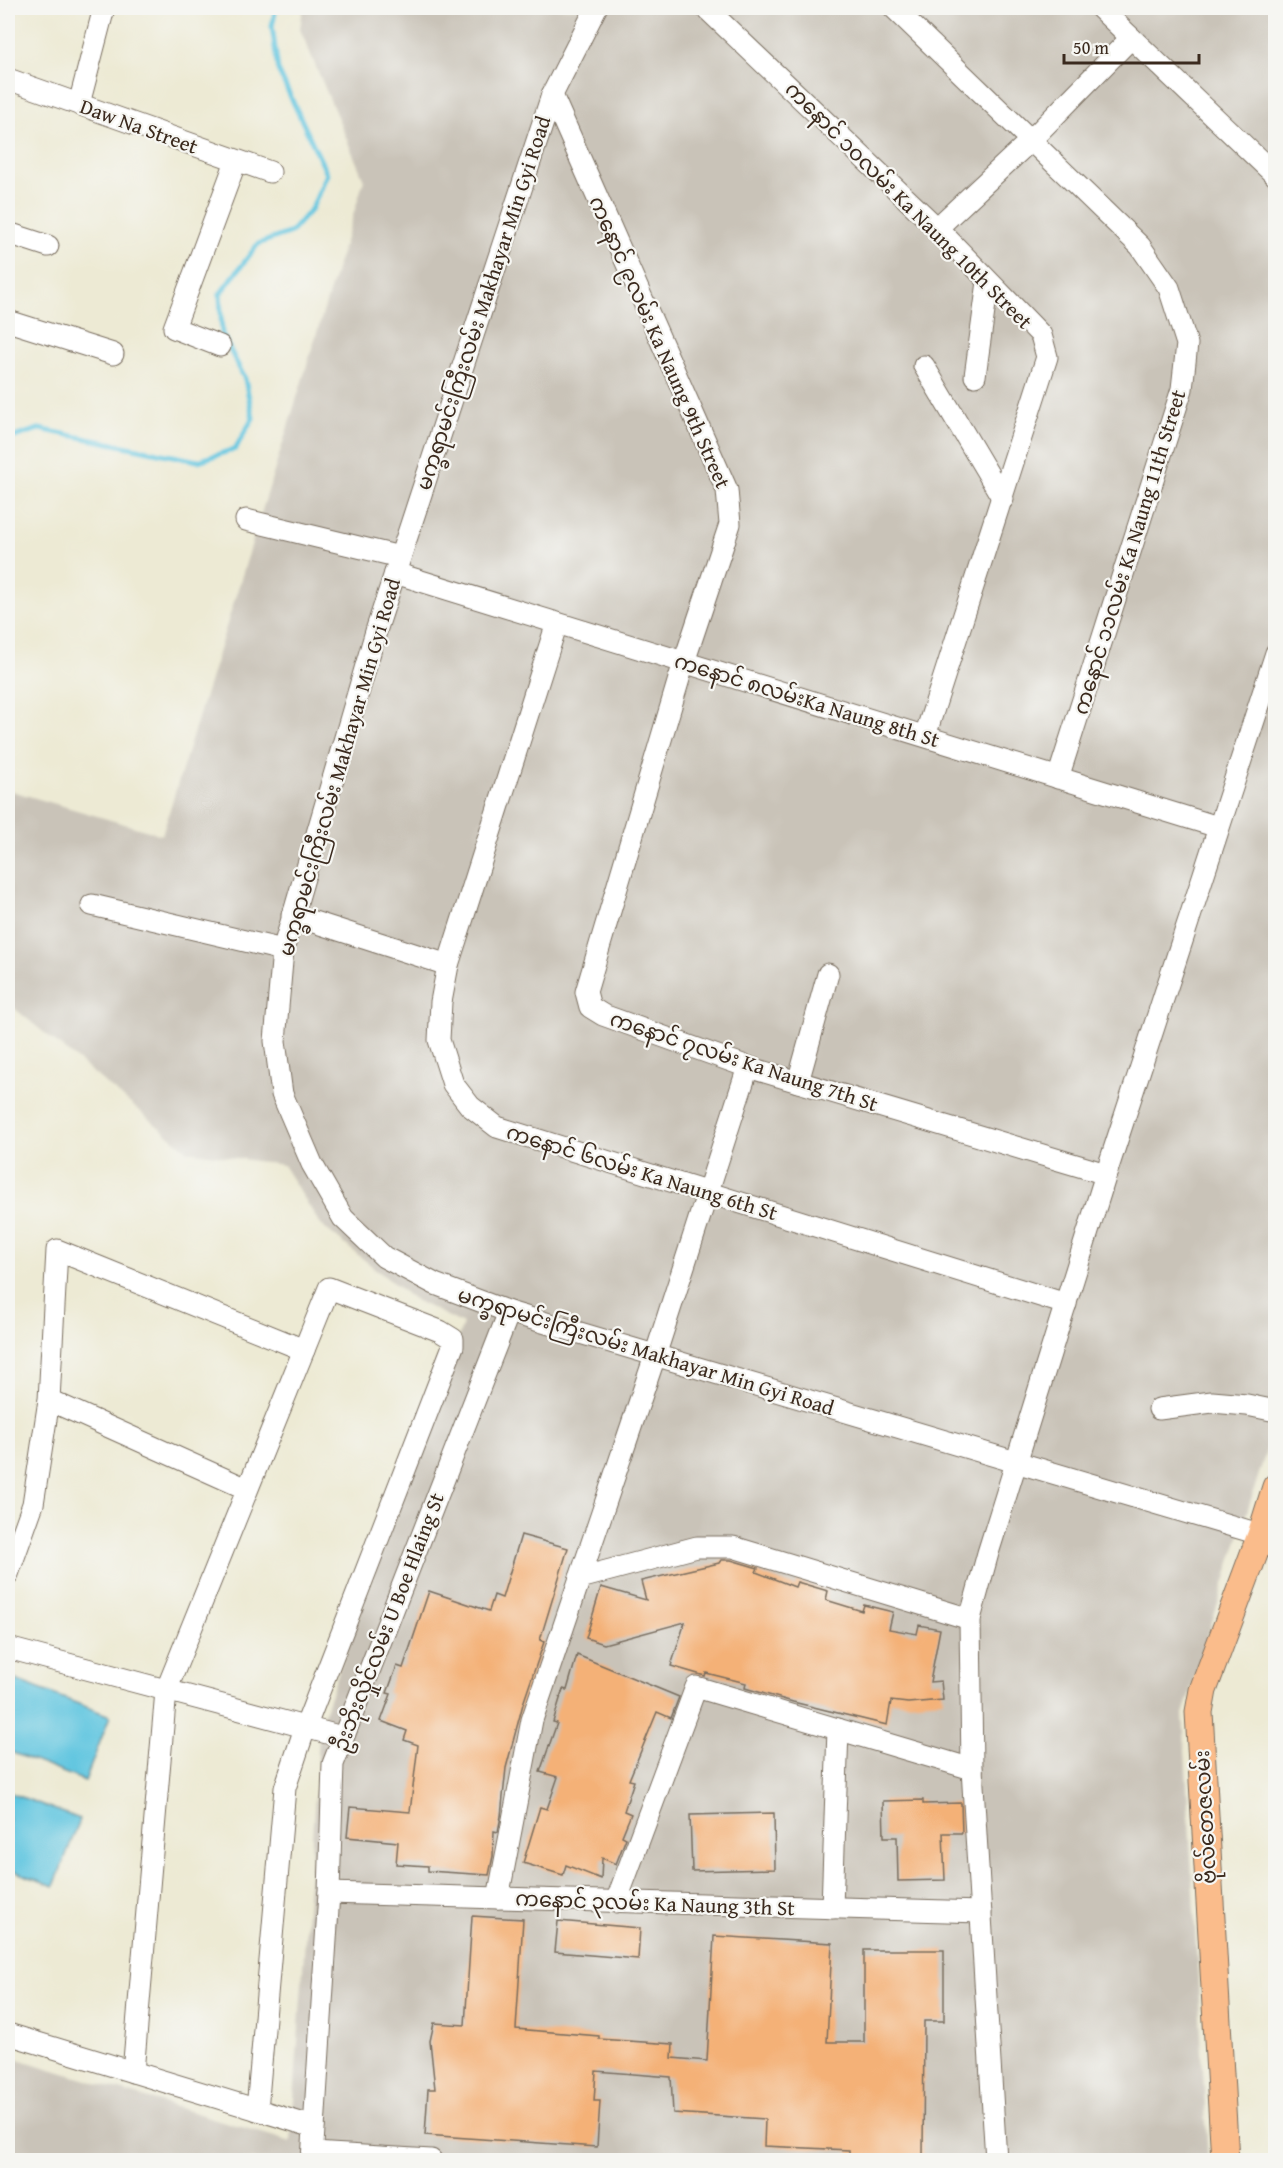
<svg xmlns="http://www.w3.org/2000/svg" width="1283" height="2168" viewBox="0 0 1283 2168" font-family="'Gentium Book Plus','Noto Sans Myanmar',serif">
  <rect width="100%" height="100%" fill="#f6f6f2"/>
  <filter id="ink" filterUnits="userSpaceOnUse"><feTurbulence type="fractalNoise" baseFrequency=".0167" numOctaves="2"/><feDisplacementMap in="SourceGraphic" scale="12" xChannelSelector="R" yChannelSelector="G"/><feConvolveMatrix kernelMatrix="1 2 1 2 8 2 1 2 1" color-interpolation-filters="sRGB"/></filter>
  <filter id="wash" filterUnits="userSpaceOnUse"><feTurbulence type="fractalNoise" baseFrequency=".008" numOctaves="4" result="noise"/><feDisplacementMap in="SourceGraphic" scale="24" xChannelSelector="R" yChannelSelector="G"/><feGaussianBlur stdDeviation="1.35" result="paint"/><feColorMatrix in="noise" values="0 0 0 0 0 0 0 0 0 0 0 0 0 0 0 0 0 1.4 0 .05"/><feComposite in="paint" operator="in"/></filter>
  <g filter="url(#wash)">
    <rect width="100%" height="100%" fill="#edead4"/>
    <polygon fill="#c9c3b8" points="303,8 1275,8 1276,1420 1183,1714 1208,2160 8,2160 8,2056 291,2142 320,1724 463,1324 413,1299 321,1225 283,1165 188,1151 8,1003 8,790 162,835 364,180 300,29"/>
    <g fill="#62c6e0" stroke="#4e787f" stroke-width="1.5">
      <polygon points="8,1677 110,1716 85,1781 8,1751"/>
      <polygon points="8,1792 80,1819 54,1886 8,1869"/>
    </g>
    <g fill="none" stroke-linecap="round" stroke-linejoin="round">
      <polyline stroke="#62c6e0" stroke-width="5" points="8,439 39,429 198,461 235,449 253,418 245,379 222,334 220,294 258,244 291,232 312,208 327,174 278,70 272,26 276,8"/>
    </g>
    <g id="blocks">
      <g fill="#f4b177">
        <polygon points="521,1535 568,1548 540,1640 544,1642 523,1704 506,1768 501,1816 498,1832 494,1831 493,1856 489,1875 428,1871 428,1866 396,1864 398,1842 347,1837 350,1807 410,1812 418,1745 404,1740 407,1731 381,1721 391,1694 387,1693 397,1666 403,1668 429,1591 489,1611 494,1595 502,1598"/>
        <polygon points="721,1560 731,1560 758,1568 756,1572 795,1587 797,1582 828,1591 826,1600 862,1611 864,1605 893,1612 889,1629 917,1634 919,1625 940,1629 930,1682 941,1681 943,1700 908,1703 891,1701 887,1725 793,1702 745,1688 746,1683 706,1673 705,1676 671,1666 685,1622 604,1644 586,1638 601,1587 646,1600 641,1581 719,1563"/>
        <polygon points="577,1655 679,1697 671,1718 657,1712 629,1780 634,1781 624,1811 631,1814 622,1836 626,1838 616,1864 602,1858 601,1879 566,1865 563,1875 523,1863 540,1807 547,1809 558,1777 540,1772 557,1723 553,1722 563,1689 567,1690"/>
        <polygon points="923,1800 923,1804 961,1803 962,1833 943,1833 945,1880 898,1881 897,1837 884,1837 883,1801"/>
        <polygon points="774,1813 775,1869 692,1871 690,1815"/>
        <polygon points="472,1916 523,1919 516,2029 599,2036 599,2039 673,2044 672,2058 707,2061 714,1936 832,1943 827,2042 864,2042 864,1950 944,1950 944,2021 924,2021 923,2157 849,2156 849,2150 764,2146 765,2119 673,2113 671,2077 596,2071 594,2101 600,2101 597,2147 425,2135 428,2089 435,2089 430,2041 434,2023 465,2025"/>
        <polygon points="558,1921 640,1928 638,1959 555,1952"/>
      </g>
    </g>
  </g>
  <g filter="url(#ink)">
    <use href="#blocks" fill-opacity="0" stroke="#796d5e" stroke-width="1.5"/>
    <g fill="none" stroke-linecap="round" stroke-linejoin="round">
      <defs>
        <g id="minor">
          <polyline points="596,8 552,95 377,628 283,950 275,1041 282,1094 312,1164 343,1218 384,1257 435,1284 509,1312 1276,1539"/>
          <polyline points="706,8 937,228 1041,335 1047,357 925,736"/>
          <polyline points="894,8 1140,246 1169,288 1187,344 1182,389 1058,778"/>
          <polyline points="1100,8 1276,176"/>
          <polyline points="8,79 270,172"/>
          <polyline points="552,95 727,490 730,524 684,662 586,992 590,1007 603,1015 748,1067 1106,1174"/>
          <polyline points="79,104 104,8"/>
          <polyline points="937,228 1030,141 1131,38"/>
          <polyline points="8,233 48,246"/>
          <polyline points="8,321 113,354"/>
          <polyline points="220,346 174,328 236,161"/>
          <polyline points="924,366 1003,499"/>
          <polyline points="975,376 988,282"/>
          <polyline points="246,520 400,557"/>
          <polyline points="395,573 1218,827"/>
          <polyline points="557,623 448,965 441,1002 439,1040 453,1084 470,1106 497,1127 1066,1304"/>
          <polyline points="92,905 283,950"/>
          <polyline points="292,915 448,965"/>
          <polyline points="798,1082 828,974"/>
          <polyline points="49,1400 247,1489"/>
          <polyline points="1159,1409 1212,1402 1247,1405 1276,1411"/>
          <polyline points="8,1574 33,1504 49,1400 57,1250 304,1350"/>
          <polyline points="580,1578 697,1547 733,1547 970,1619"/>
          <polyline points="8,1648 342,1737"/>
          <polyline points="329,1893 981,1912"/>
          <polyline points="498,1898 532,1720 655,1356 748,1067"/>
          <polyline points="616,1902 696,1687 972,1769"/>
          <polyline points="832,1908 838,1729"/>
          <polyline points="8,2034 314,2127"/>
          <polyline points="133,2072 166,1691 329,1288 440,1331 453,1339 453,1346 305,1728 285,1788 257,2110"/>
          <polyline points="313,2153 431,2160"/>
          <polyline points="312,2160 329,1893 333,1764 509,1312"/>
          <polyline points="996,2160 972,1769 970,1619 988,1553 1106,1174 1276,653"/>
        </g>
        <polyline id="major" points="1225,2160 1199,1712 1203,1690 1261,1535 1276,1487"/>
      </defs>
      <use href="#minor" stroke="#796d5e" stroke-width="23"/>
      <use href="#major" stroke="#796d5e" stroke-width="29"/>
      <use href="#minor" stroke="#fff" stroke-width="21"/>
      <use href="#major" stroke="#fabc8b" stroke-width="27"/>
    </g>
  </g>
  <g text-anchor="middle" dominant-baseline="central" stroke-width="4.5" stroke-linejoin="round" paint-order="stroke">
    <g font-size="21" fill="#3b2a1e" stroke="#f6f6f2">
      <text transform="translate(139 126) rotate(20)">Daw Na Street</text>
      <text transform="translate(909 205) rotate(45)">ကနောင် ၁၀လမ်း Ka Naung 10th Street</text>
      <text transform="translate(483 303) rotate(-72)">မက္ခရာမင်းကြီးလမ်း Makhayar Min Gyi Road</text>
      <text transform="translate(660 342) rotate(66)">ကနောင် ၉လမ်း Ka Naung 9th Street</text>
      <text transform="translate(1129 552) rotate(-73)">ကနောင် ၁၁လမ်း Ka Naung 11th Street</text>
      <text transform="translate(807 700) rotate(17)">ကနောင် ၈လမ်းKa Naung 8th St</text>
      <text transform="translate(339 767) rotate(-74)">မက္ခရာမင်းကြီးလမ်း Makhayar Min Gyi Road</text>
      <text transform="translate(744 1061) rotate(18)">ကနောင် ၇လမ်း Ka Naung 7th St</text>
      <text transform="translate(642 1172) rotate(17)">ကနောင် ၆လမ်း Ka Naung 6th St</text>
      <text transform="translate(646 1351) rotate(17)">မက္ခရာမင်းကြီးလမ်း Makhayar Min Gyi Road</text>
      <text transform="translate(388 1622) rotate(-69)">ဦးဘိုးလှိုင်လမ်း U Boe Hlaing St</text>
      <text transform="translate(1205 1817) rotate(-93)">ဗိုလ်တေဇလမ်း</text>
      <text transform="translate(655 1903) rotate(2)">ကနောင် ၃လမ်း Ka Naung 3th St</text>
    </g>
  </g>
  <rect width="1283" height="2168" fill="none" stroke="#f6f6f2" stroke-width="30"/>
  <path d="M1064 54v9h135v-9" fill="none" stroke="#3b2a1e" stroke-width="3"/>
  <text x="1073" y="54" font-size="18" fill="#3b2a1e" stroke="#f6f6f2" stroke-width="4.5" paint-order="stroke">50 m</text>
</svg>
